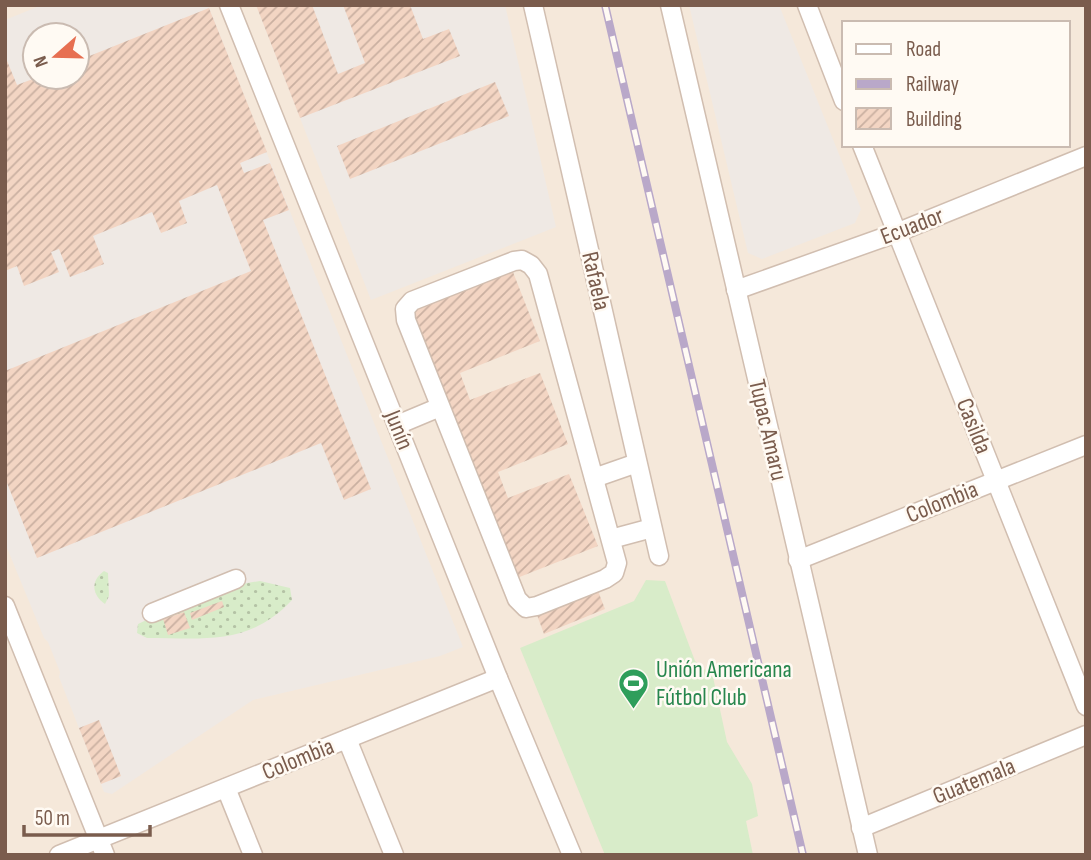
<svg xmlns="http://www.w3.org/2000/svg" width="1091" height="860" viewBox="0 0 1091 860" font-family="'Sofia Sans Condensed',sans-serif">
  <defs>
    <pattern id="grass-dots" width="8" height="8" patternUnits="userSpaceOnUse" patternTransform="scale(1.75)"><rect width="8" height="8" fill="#d8ecc9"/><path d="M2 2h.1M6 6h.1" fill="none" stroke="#b4c2a5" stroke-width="1.8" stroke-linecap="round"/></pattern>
    <pattern id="building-hatch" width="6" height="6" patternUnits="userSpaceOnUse" patternTransform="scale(1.75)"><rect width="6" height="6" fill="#f3d5c3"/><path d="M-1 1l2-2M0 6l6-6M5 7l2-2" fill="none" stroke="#cab0a1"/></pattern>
  </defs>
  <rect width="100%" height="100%" fill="#fdf6ec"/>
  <path fill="#f5e8da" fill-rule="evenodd" d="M5,5H1086V855H5ZM844,23H1068V145H844ZM35,35H77V77H35Z"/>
  <g fill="#efe9e4" fill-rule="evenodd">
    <path d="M42,5H208L463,647L440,656L253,700L112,794L104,792L59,677L60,672L48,642L44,638L5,543V20ZM35,35H77V77H35Z"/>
    <polygon points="256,5 505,5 556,227 371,300"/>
    <polygon points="689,5 779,5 861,209 855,223 762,259 748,253"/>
  </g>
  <g fill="url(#grass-dots)">
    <path d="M104,571L108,573L109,596L105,604C92,595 90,581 104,571Z"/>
    <path d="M260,581L290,588L292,600C249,646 205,638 147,638L137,633L138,624L157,615L247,583Z"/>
  </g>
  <polygon fill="#d8ecc9" points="646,580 665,581 695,661 713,677 727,742 752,784 758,816 746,821 753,855 605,855 520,648 634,601"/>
  <g fill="url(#building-hatch)">
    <polygon points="256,5 312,5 338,74 365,63 343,5 410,5 423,39 449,29 460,56 300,118"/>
    <polygon points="209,8 267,152 240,163 244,173 270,163 289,210 263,220 371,489 344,500 321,443 37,558 5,478 5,371 251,271 217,185 179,201 187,223 161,233 152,212 93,236 104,264 70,277 59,249 51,252 59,272 24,286 17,266 5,271 5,56 17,85 38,77 77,77 77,61"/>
    <polygon points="495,82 509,116 350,179 337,146"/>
    <polygon points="511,267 540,341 460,373 470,400 540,373 568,444 498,472 508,498 569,474 598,546 517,578 410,307"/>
    <polygon points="598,591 605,609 544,634 537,615"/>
    <polygon points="222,601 224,607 192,620 190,613"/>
    <polygon points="184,612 190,628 168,635 163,619"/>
    <polygon points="99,720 121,776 101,784 79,728"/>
  </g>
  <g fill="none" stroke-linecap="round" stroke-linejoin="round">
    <defs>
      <g id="minor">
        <polyline points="229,5 498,678 572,855"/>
        <polyline points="533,5 659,556"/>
        <polyline points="670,5 868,855"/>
        <polyline points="807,5 844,101"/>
        <polyline points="862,145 1086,706"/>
        <polygon points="522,260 531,265 538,274 617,563 614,573 605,579 537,606 526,608 517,599 406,320 405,309 412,301 514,261"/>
        <polyline points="736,290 896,233 1086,156"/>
        <polyline points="397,425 440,407"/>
        <polyline points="594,478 637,463"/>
        <polyline points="611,539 652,528"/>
        <polyline points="798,560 1086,445"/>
        <polyline points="5,606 105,855"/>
        <polyline points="152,613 236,579"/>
        <polyline points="347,739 394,855"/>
        <polyline points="226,788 253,855"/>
        <polyline points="861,828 1086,735"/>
        <polyline points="59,855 498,678"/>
      </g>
    </defs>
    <use href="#minor" stroke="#d1beb0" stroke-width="21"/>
    <use href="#minor" stroke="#fff" stroke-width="18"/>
    <defs>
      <polyline id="rail" points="605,5 803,855"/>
    </defs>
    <use href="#rail" stroke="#b9a8c9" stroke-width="8"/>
    <use href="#rail" stroke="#fffaf3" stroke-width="5" stroke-dasharray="16" stroke-linecap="butt"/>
  </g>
  <defs>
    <symbol id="stadium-pin" viewBox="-11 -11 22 30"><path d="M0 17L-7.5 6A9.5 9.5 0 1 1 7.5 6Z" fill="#2e9e5b" stroke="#fffaf3"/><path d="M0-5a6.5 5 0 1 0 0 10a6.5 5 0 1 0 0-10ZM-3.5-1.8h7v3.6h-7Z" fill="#fff"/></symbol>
  </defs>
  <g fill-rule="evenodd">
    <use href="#stadium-pin" x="616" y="666" width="35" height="47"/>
  </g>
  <g text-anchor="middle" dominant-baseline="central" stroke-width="5" stroke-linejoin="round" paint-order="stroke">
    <g font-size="24" fill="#7a5c4d" stroke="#fffaf3">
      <text transform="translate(912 226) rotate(-21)">Ecuador</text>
      <text transform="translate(596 281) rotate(77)">Rafaela</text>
      <text transform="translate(974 426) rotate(68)">Casilda</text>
      <text transform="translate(399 430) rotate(68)">Junín</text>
      <text transform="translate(768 430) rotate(77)">Tupac Amaru</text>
      <text transform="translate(942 502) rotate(-22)">Colombia</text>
      <text transform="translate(298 759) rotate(-22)">Colombia</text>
      <text transform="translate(974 781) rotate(-22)">Guatemala</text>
    </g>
    <g font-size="24" fill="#27864d" stroke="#fffaf3" text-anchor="start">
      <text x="656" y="669">Unión Americana<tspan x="656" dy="28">Fútbol Club</tspan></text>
    </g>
  </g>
  <rect width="1091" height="860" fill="none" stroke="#7a5c4d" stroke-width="14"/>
  <rect x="842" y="21" width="228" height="126" fill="#fffaf3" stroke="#cabbb1" stroke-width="2"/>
  <rect x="856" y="44" width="35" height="10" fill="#ffffff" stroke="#cabbb1" stroke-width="2"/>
  <text x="906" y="56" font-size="21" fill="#7a5c4d">Road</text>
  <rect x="856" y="79" width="35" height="10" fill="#b9a8c9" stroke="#cabbb1" stroke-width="2"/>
  <text x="906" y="91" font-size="21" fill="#7a5c4d">Railway</text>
  <rect x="856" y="108" width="35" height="21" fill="url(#building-hatch)" stroke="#cabbb1" stroke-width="2"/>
  <text x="906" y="126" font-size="21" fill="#7a5c4d">Building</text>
  <g transform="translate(56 56) rotate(250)"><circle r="33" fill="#fffaf3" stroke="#cabbb1" stroke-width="2"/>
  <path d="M0-5L12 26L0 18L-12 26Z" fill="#e76f51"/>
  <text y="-10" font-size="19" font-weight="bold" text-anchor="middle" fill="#7a5c4d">N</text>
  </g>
  <path d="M24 825v10h126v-10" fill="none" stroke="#7a5c4d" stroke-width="3.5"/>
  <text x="35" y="825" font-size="21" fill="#7a5c4d" stroke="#fffaf3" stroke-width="5" paint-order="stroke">50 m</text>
</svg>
